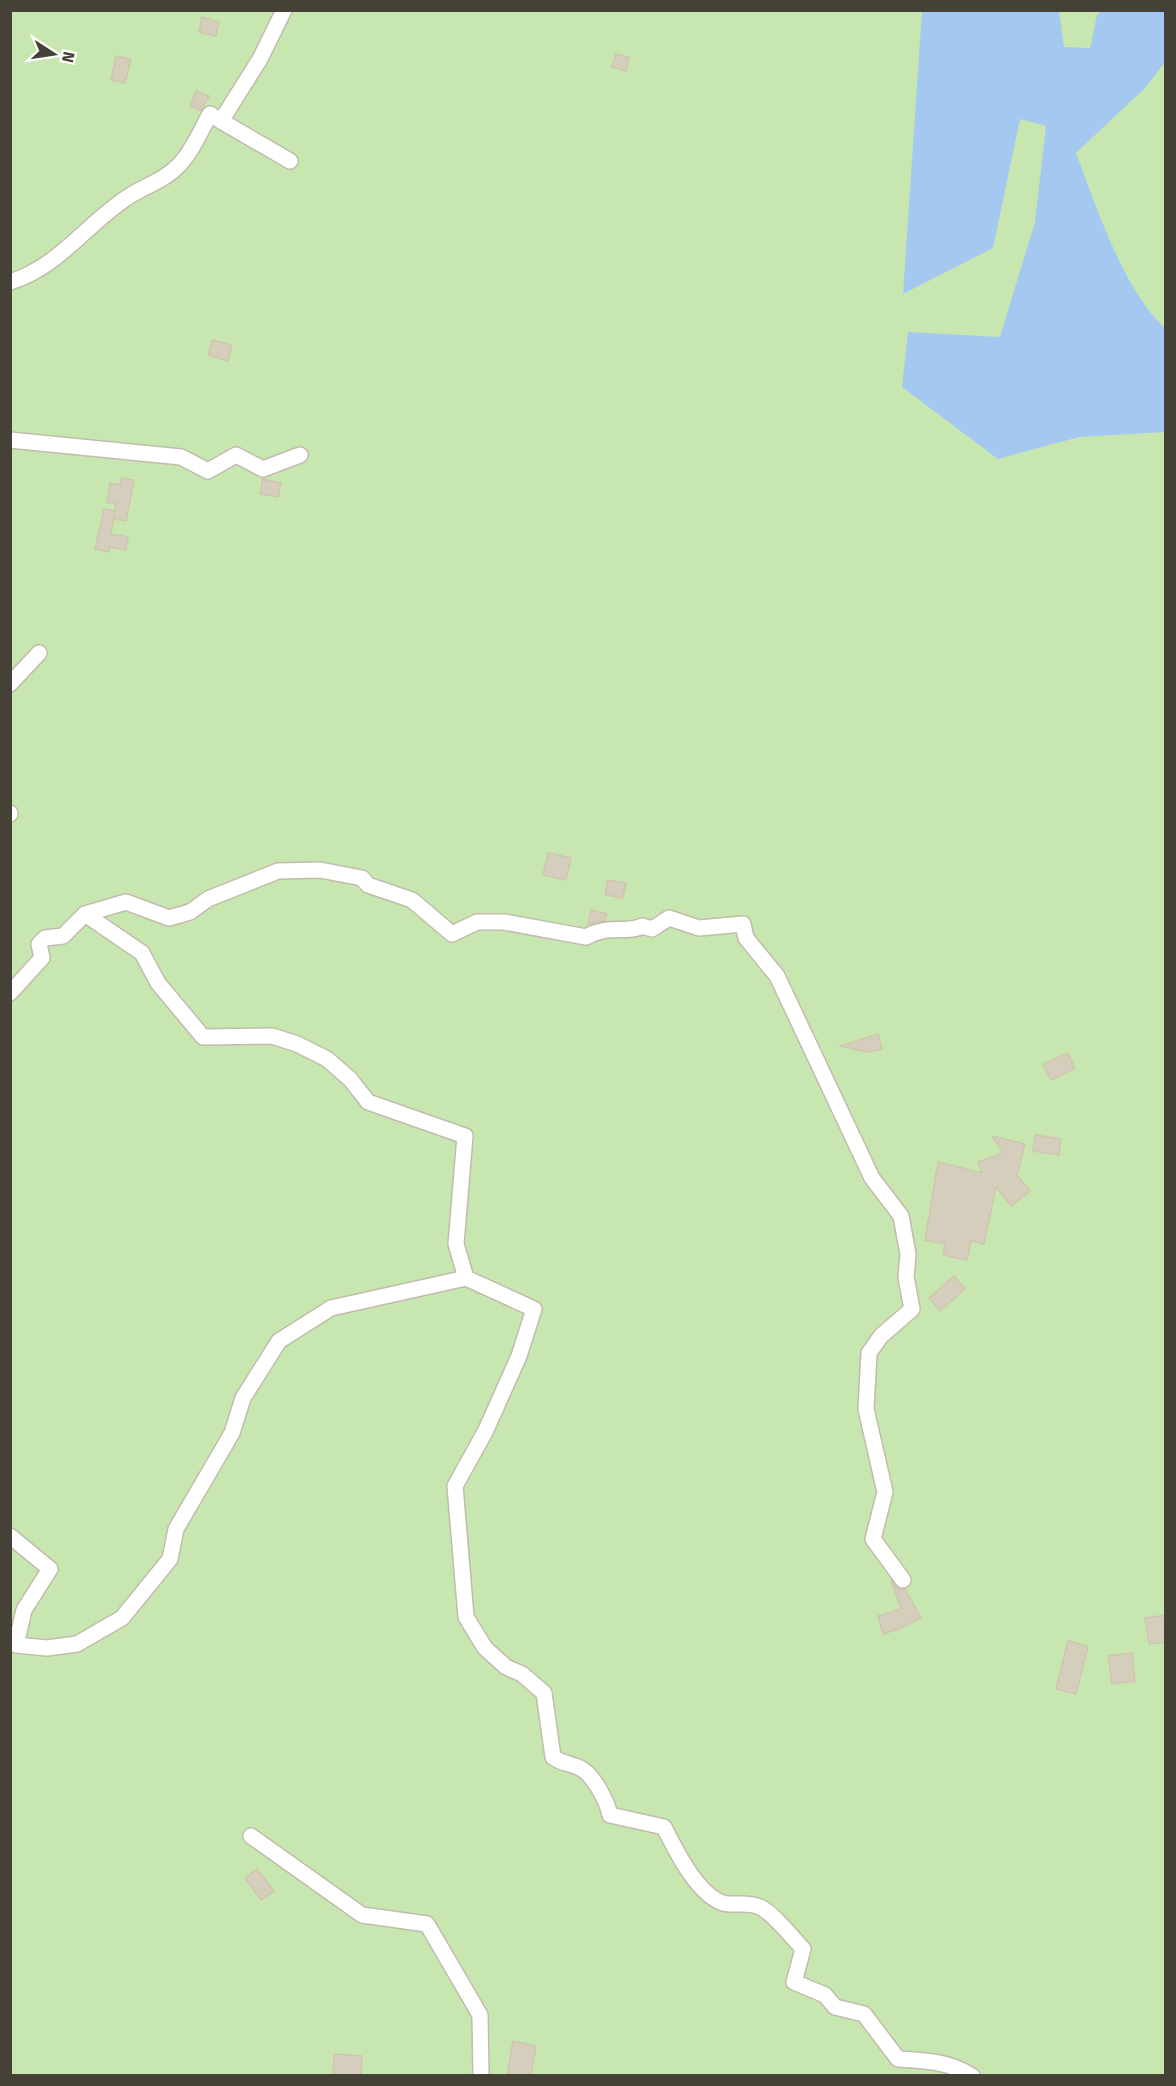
<svg xmlns="http://www.w3.org/2000/svg" width="1176" height="2086" viewBox="0 0 1176 2086" font-family="'Fira Sans',sans-serif">
  <rect width="100%" height="100%" fill="#f3f1e7"/>
  <polygon fill="#c8e7b0" points="11,11 1165,11 1165,2075 11,2076"/>
  <path fill="#a4c8ef" d="M922,11H1059L1064,47L1090,48L1097,15L1102,11H1165V62L1146,87L1076,153C1096,206 1124,291 1165,328V432L1079,437L998,459L902,387L908,332L1000,337L1035,222L1046,126L1020,119L993,248L903,294Z"/>
  <g fill="#d5cebc" stroke="#cfc6af" stroke-width="1.5">
    <polygon points="202,17 219,22 216,36 199,32"/>
    <polygon points="616,54 629,57 626,71 612,67"/>
    <polygon points="116,56 131,59 125,83 111,80"/>
    <polygon points="196,91 209,96 201,110 190,106"/>
    <polygon points="212,340 232,345 228,361 208,355"/>
    <polygon points="121,478 134,480 126,521 113,519 116,504 107,502 110,483 120,485"/>
    <polygon points="263,479 281,483 278,497 260,494"/>
    <polygon points="104,509 115,511 111,534 128,537 126,550 109,547 109,552 95,549"/>
    <polygon points="548,853 571,858 566,880 543,875"/>
    <polygon points="608,880 626,883 623,898 605,895"/>
    <polygon points="591,910 607,914 605,921 588,924"/>
    <polygon points="878,1034 882,1049 868,1052 840,1046"/>
    <polygon points="1068,1053 1075,1069 1051,1080 1043,1064"/>
    <polygon points="1035,1135 1061,1139 1059,1155 1033,1151"/>
    <polygon points="992,1136 1025,1144 1017,1175 1030,1191 1011,1206 996,1187 984,1244 971,1241 967,1260 943,1255 945,1244 925,1240 938,1162 982,1173 978,1162 1003,1153"/>
    <polygon points="954,1276 965,1289 940,1311 929,1298"/>
    <polygon points="891,1580 899,1589 905,1589 921,1618 901,1628 883,1634 878,1616 901,1609"/>
    <polygon points="1166,1615 1166,1642 1149,1644 1145,1618"/>
    <polygon points="1068,1641 1088,1646 1076,1694 1056,1689"/>
    <polygon points="1132,1653 1135,1681 1112,1684 1108,1656"/>
    <polygon points="257,1869 274,1891 261,1900 245,1878"/>
    <polygon points="513,2041 536,2046 531,2076 507,2076"/>
    <polygon points="334,2054 362,2056 361,2076 333,2076"/>
  </g>
  <g fill="none" stroke-linecap="round" stroke-linejoin="round">
    <defs>
      <g id="minor">
        <polyline points="284,10 260,59 221,121 290,161"/>
        <path d="M10,282C58,267 85,226 125,199C143,186 163,182 179,165C192,152 201,130 210,114L221,121"/>
        <polyline points="10,440 181,457 208,471 236,455 263,469 300,455"/>
        <polyline points="10,684 39,653"/>
        <polyline points="10,813 10,814"/>
        <path d="M85,914L126,902L169,918L190,912L208,899L278,871L320,870L362,878L368,885L412,900L452,934L477,922H504L586,937C607,924 629,934 642,926L652,929L669,918L699,928L743,924L746,938L777,976L872,1178L901,1216L908,1254L906,1277L912,1309L881,1336L869,1353L866,1409L885,1492L873,1539L903,1580"/>
        <path d="M10,993L42,958L39,944L45,938L63,936L85,914L142,953L158,983L203,1037L272,1036L297,1044L327,1059L350,1079L368,1102L465,1136L456,1244L466,1278L534,1309L519,1356L486,1430L455,1486L466,1617L485,1648L506,1667L522,1674L544,1693L553,1757C562,1764 570,1763 580,1768C593,1774 607,1801 610,1815L664,1827C676,1851 697,1894 723,1903C731,1906 748,1901 760,1907C772,1912 793,1938 803,1949L794,1982L825,1995L835,2007L864,2014L898,2059C925,2061 949,2061 972,2076"/>
        <polyline points="10,1536 50,1569 24,1610 16,1645 47,1648 77,1644 122,1618 170,1559 176,1529 232,1433 243,1398 279,1341 331,1308 466,1278"/>
        <polyline points="251,1836 362,1915 427,1924 480,2015 481,2076"/>
      </g>
    </defs>
    <use href="#minor" stroke="#c1bcac" stroke-width="18"/>
    <use href="#minor" stroke="#fff" stroke-width="15"/>
  </g>
  <rect width="1176" height="2086" fill="none" stroke="#464136" stroke-width="24"/>
  <g transform="translate(54 54) rotate(102)" stroke="#ffffff" stroke-width="4.5" paint-order="stroke">
  <path d="M0-4.5L10 22L0 15L-10 22Z" fill="#464136"/>
  <text y="-9" font-size="16" font-weight="bold" text-anchor="middle" fill="#464136">N</text>
  </g>
</svg>
